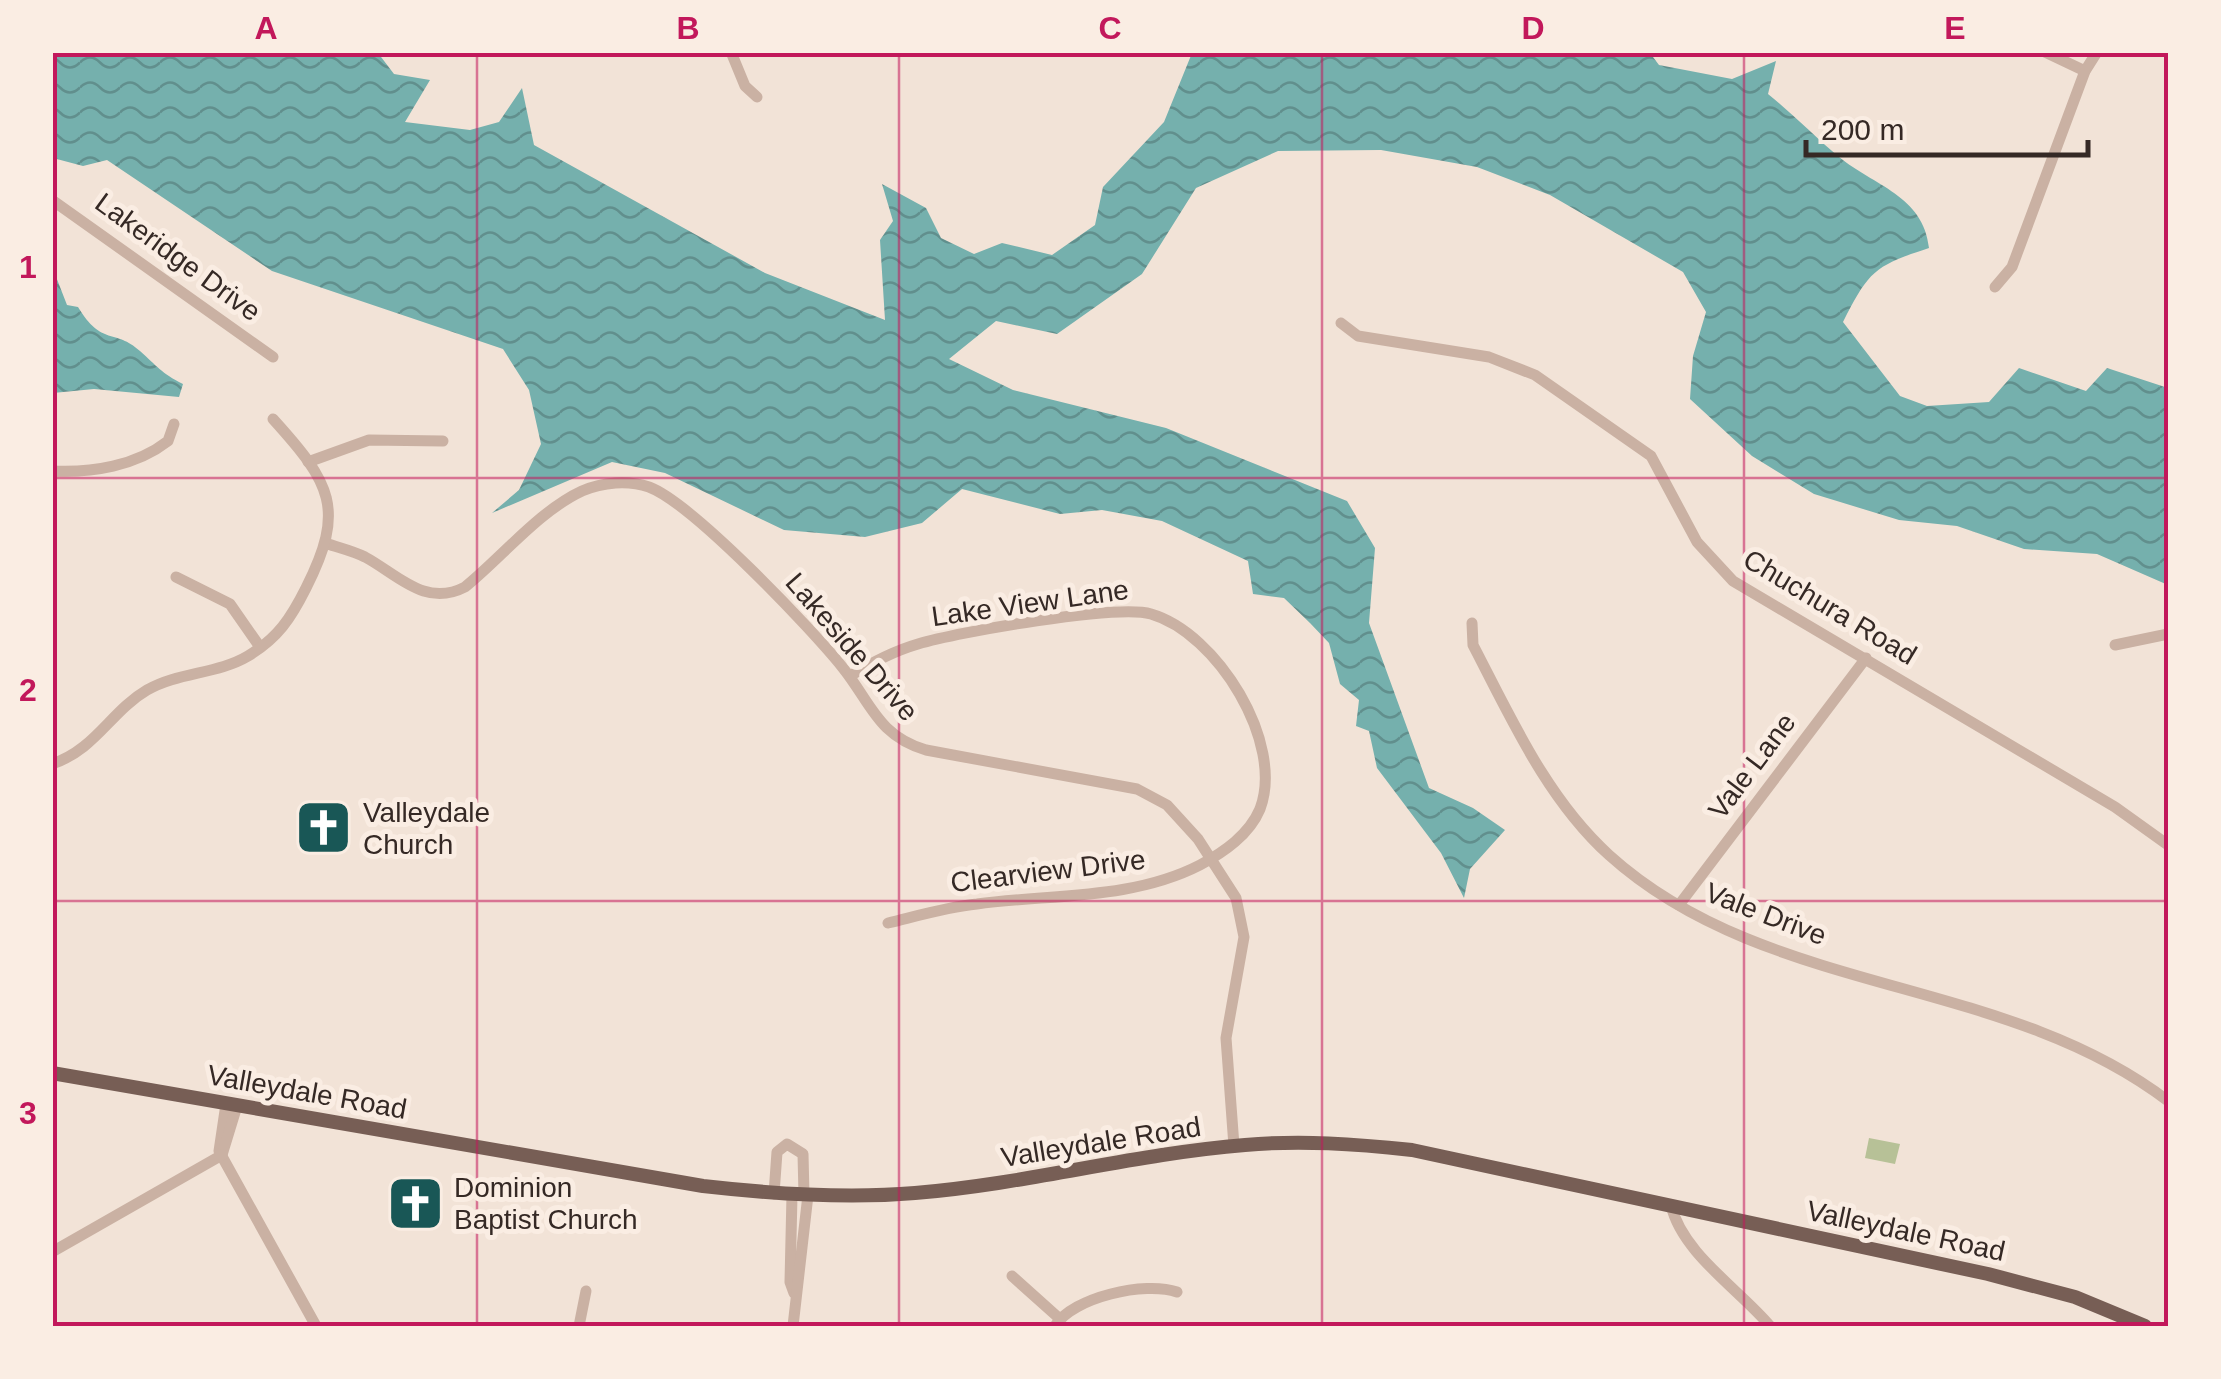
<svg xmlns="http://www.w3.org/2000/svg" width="2221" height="1379" viewBox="0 0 2221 1379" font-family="Arial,sans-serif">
  <defs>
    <pattern id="water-waves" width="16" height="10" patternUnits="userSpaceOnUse" patternTransform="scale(2.5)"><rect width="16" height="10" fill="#75b0ad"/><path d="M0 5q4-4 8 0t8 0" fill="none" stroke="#618f8d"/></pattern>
  </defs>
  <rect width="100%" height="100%" fill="#f2e3d7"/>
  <polygon fill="#b7c197" points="1869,1138 1900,1144 1895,1164 1865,1158"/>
  <g fill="url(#water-waves)">
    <path d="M53,52L378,53L394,74L430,80L405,122L470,130L499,122L522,88L534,145L765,273L885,320L880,240L893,221L882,184L926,208L941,238L974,254L1002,243L1052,255L1095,225L1103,187L1164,122L1192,53H1650L1659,65L1732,79L1776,61L1768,94C1793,114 1815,137 1839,157C1873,185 1924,196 1929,248C1874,266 1869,271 1843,322L1900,396L1927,406L1989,402L2019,368L2086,391L2107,368L2168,388V585L2097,554L2024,549L1957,526L1899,520L1814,494L1752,456L1690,399L1693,356L1706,312L1683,272L1550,195L1477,167L1381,150L1278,151L1196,188L1142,274L1057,334L996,321L949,359L1013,390L1166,428L1347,501L1375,548L1369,623L1429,788L1473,808L1505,830L1470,869L1464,898L1441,853L1377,768L1369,731L1356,726L1359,700L1340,684L1329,643L1310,623L1284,598L1253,594L1248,561L1162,521L1102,510L1060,514L962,489L922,523L865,537L784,530L665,473L612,462L492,513L519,490L541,444L529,390L503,349L272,271L107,160L83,166L53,158Z"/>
    <path d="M53,269L67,305L78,307C102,347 115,328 140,351C157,366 161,373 183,384L179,397L94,389L53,393Z"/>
  </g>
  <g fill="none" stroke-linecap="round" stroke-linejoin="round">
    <g stroke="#cab1a3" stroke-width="11">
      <polyline points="731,52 745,86 757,97"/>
      <polyline points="2045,52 2085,71"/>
      <polyline points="52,200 273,357"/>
      <polyline points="1995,287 2012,267 2085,71 2097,52"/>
      <polyline points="1341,323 1358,336 1489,357 1535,375 1651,456 1697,542 1733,581 2115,807 2168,845"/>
      <polyline points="308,462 369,440 443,441"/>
      <path d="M52,471C92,473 136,466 168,441L174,424"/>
      <path d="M328,544C340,548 353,551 365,557C397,574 425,608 465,587C502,557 539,511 582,491C603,482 628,480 649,487C692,503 811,628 843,668C871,703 878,736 926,750L1137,789L1167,805L1198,839L1236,898L1244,937L1226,1038L1234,1146"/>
      <polyline points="176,577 230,604 260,647"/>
      <path d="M1472,623L1473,645C1511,718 1547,799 1609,855C1766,997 2002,974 2168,1101"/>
      <polyline points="2115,645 2168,634"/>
      <path d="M850,676C871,663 894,651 918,644C957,632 1118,604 1151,614C1217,633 1285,743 1260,809C1249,835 1224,852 1200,865C1132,900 1051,894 977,904C947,907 917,916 888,923"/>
      <path d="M52,764C95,750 111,711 147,690C178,672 218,674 248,656C278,638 291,618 306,588C346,509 331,483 273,419"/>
      <polyline points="1679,905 1866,658"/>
      <polyline points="226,1104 219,1151 316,1326"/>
      <polyline points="222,1155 237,1106"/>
      <polyline points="774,1194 777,1152 787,1144 803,1154 804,1195"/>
      <polyline points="792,1195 790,1282 794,1293"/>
      <path d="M1671,1205C1682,1253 1740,1290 1770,1326"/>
      <polyline points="52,1252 222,1155"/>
      <polyline points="1012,1276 1060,1319"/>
      <polyline points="579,1326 586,1291"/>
      <polyline points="793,1326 808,1195"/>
      <path d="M1055,1326C1073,1297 1145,1281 1177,1292"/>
    </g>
    <path stroke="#775e55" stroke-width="14" d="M52,1073L703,1186C773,1194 844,1199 915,1193C1026,1184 1134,1154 1245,1145C1301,1140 1356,1144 1412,1150L1988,1274L2075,1297L2145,1326"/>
  </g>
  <path fill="none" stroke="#c2185b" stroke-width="2.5" stroke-opacity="0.55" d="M477,52V1326M899,52V1326M1322,52V1326M1744,52V1326M52,478H2168M52,901H2168"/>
  <defs>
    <symbol id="church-square" viewBox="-11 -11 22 22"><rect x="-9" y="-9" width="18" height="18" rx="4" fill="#195756" stroke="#faede3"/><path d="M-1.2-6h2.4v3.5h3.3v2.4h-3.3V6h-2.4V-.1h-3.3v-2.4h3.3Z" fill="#fff"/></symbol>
  </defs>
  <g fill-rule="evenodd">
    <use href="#church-square" x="292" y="796" width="63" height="63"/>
    <use href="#church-square" x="384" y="1172" width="63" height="63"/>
  </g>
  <g text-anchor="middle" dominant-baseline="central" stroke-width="10" stroke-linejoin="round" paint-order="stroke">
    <g font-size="28" fill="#352925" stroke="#faede3">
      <text transform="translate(178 257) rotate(36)">Lakeridge Drive</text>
      <text transform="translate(1030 603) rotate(-8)">Lake View Lane</text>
      <text transform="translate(1830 607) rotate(31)">Chuchura Road</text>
      <text transform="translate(852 647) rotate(49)">Lakeside Drive</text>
      <text transform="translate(1752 766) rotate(-53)">Vale Lane</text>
      <text transform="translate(1048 871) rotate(-7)">Clearview Drive</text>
      <text transform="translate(1766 914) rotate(21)">Vale Drive</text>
      <text transform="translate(307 1092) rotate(10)">Valleydale Road</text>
      <text transform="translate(1101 1142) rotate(-9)">Valleydale Road</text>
      <text transform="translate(1906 1231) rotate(12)">Valleydale Road</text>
    </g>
    <g font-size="28" fill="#352925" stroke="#faede3" text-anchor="start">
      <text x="363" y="812">Valleydale<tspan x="363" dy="32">Church</tspan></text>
      <text x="454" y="1187">Dominion<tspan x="454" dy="32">Baptist Church</tspan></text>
    </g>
  </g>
  <rect width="2221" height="1379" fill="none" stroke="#faede3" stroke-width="110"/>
  <path d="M1806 140v15h282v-15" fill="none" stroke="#352925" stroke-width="5"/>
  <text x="1821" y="140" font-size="30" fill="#352925" stroke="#faede3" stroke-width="8" paint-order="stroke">200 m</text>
  <rect x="55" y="55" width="2111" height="1269" fill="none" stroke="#c2185b" stroke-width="4"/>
  <g font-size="32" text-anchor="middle" font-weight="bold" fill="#c2185b">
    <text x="266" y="39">A</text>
    <text x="688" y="39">B</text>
    <text x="1110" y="39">C</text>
    <text x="1533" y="39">D</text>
    <text x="1955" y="39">E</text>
    <text x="28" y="278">1</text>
    <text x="28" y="701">2</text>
    <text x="28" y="1124">3</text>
  </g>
</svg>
